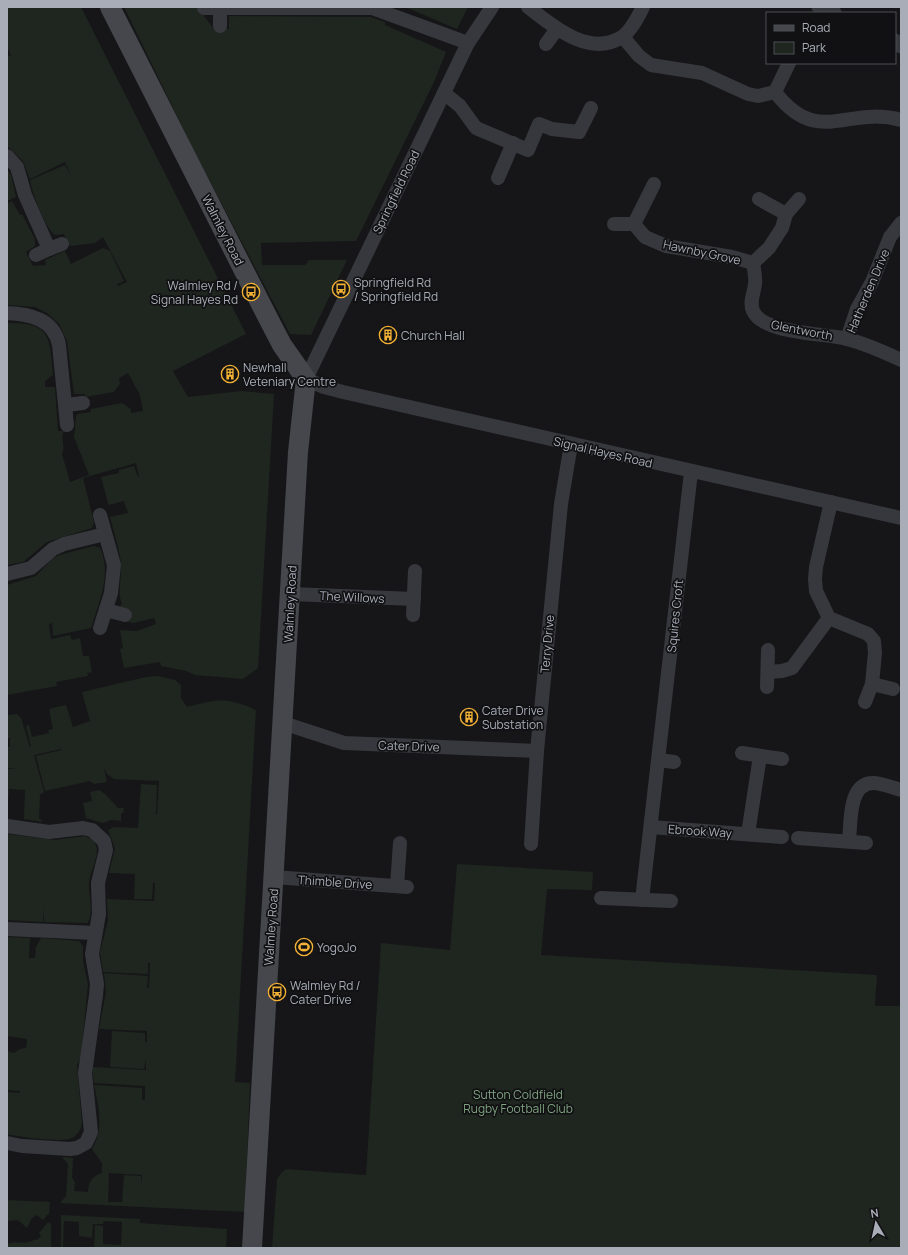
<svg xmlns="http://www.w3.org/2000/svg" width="908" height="1255" viewBox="0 0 908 1255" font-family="Manrope,sans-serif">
  <rect width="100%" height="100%" fill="#161618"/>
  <g fill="#1e261f" fill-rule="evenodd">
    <path d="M7,7H81L246,334L173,371L188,397L241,391L274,394L258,668L243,679L195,675L186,671L161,666L160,662L124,668L120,649L123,648L120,630L137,631L156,624L154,618L134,623L128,622L131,610L122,609L120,606L122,604C117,592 122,577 121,563C119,548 114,532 110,517L128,513L124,501L109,505L108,503L101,477L119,473V470L134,466L138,477L139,476L136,463L83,478L94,522L92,528L47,542L23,562L7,565V323C51,322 50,337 53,375L45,381V387H55L58,431H64C60,439 66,447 62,454L70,482L89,475L74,437L76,416L78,414L91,412V409L122,403L131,409V413L143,411L140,395L128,373L119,378L120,384L114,392L85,397V394H74L67,341L59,324L47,313L35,307L7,305V204L12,201L20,215L22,214L35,239V246L26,252L33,266L46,265L45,260L65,251L71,264L103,248L110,251L124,281L117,284L118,286L127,282L103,237L95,243L70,246L64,234L55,235C45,228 32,193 30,180L65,165L71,175L65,162L30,179L23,161L7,146V57L11,55L7,47Z"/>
    <polygon points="124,7 201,7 201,12 214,29 229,29 229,16 371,17 385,22 385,25 446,52 434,82 356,241 261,243 262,265 305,265 309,260 347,260 311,335 290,334 194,151"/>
    <polygon points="405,7 468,7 457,29"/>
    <polygon points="7,169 11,175 16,197 7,201"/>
    <path d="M94,546L100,548C112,574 99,603 91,628L53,636L52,623L49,624L51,639L70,635L72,640L80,638L83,656H89L92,672L87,673L88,676L56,682L57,686L7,695V585L36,576L51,560L59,555Z"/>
    <path d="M158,676L175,680L181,685V698L187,707C218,699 226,697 256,710L235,1082L250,1083L245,1212L60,1203L66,1196L68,1164L62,1157L73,1158L72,1178L75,1182L74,1191L88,1192C88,1183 92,1176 102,1173V1163L92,1149C104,1129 99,1107 94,1085L142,1088V1100H145V1086L94,1083L92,1067L146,1070V1059L144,1069L110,1067L112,1031L145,1033V1042H147V1031L99,1029L106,992L104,973L148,976L147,988H149L150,963H148V974L103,972L100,952L108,920L107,899L154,901L155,883H153L152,899H134L135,874L109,873L115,848L108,830L114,827L138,828L141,784L157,785L156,814L157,815L159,781L114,779L107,774L104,768L107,782L94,784L90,781L45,791L36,756L61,750V749L34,755L44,792L40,795L39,818L43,822L24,819L25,790L9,789L7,816V769L17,768H7L8,747H10V738H7V715L17,714L21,718L30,747H31L26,726L29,725L32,737L49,733L48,730L53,729L49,709L66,705L73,727L90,721L82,692L146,677ZM109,1173L142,1175L141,1185V1176L124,1175L122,1202H108Z"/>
    <polygon points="99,790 105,794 118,808 124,808 123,813 121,813 121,821 111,820 103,823 86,818 83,803 92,801 90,792"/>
    <path d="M7,834L55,840L85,836L93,840C103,853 90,869 89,883C88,893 95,915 87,923L44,922V907L43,922L7,920Z"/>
    <polygon points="457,864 593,872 592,890 547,889 541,955 877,975 875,1006 901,1006 901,1248 272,1248 277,1179 281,1173 286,1169 366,1175 381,943 450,950"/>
    <path d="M7,937L30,938L29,958H35L36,947L41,938L79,941L83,946V961L88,984L81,1057L77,1065L82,1123C81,1129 78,1135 72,1138C62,1143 19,1137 7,1134V1092L20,1093V1091L7,1090V1051L14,1053L20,1049L26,1048L27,1039L7,1036Z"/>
    <polygon points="7,1200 50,1202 49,1214 47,1215 43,1220 37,1215 32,1218 27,1228 18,1220 7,1221"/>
    <polygon points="61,1215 140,1219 140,1223 227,1229 226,1248 94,1248 95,1225 103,1226 103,1244 121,1245 122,1222 104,1221 103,1224 93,1224 92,1238 79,1236 79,1222 64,1221 63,1248 61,1248"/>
    <path d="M48,1222L51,1224V1248H7V1244C15,1240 27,1246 35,1239L37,1240L41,1236L39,1233Z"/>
  </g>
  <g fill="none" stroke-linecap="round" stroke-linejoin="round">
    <g stroke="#37383d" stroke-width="14">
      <polyline points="492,7 468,43 306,379 324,387 343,392 901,518"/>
      <path d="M528,7C553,26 589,58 622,37C631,31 638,17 643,7"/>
      <polyline points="204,8 372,8 468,43"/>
      <polyline points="220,26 220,8"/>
      <polyline points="623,37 639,56 651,65 702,73 748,94 758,96 775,92 789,63"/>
      <polyline points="546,44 557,29"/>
      <path d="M775,92C818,148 847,105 901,120"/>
      <polyline points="444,93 460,106 476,128 528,150 539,124 552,129 579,132 591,108"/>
      <polyline points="7,156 17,167 25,195 49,249 62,244"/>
      <polyline points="498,178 513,143"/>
      <polyline points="759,199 786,214"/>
      <polyline points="614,224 634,224 654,184"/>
      <polyline points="634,224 645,237 666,246 732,257 753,263"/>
      <polyline points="36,255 49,249"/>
      <path d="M753,263C754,270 756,277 755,284C754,294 749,301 753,311C763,334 825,333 847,339C866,344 884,352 901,360"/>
      <polyline points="753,263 769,248 782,228 786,214 799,199"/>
      <path d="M7,313C30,314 54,319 59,345L67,425"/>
      <polyline points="847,339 857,309 872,282 890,237 901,223"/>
      <polyline points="66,405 83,403"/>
      <polyline points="831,502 816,567 815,579 816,591 829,618 868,634 874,641 875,653 872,684 865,702"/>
      <polyline points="100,515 114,565 111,593 100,628"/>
      <polyline points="7,574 31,568 53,549 64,544 105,534"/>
      <polyline points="291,594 414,599"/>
      <polyline points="106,610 125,615"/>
      <polyline points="413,615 415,571"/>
      <polyline points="768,672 782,671 792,668 829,618"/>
      <polyline points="872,684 893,689"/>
      <polyline points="767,687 768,650"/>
      <polyline points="283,723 344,743 537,751"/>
      <polyline points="742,753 782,759"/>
      <polyline points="659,760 674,762"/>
      <polyline points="7,826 49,832 83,828 92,830 104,841 106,850 98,883 99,914 92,954 97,984 96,995 85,1073 91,1132 86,1143 77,1148 70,1149 22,1146 7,1143"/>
      <polyline points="651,827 782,837"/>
      <polyline points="748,834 760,756"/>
      <polyline points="798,838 866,843"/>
      <path d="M849,841C851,823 848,783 873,783C882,783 893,788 901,790"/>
      <polyline points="531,844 537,751 561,504 571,444"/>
      <polyline points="274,877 407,887"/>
      <polyline points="397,886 400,843"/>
      <polyline points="601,898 671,901"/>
      <polyline points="642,900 691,472"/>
      <polyline points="7,929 95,933"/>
    </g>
    <g stroke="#37383d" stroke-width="17">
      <polyline points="820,7 833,13"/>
      <polyline points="895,42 901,45"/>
    </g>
    <polyline stroke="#45474d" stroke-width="20" points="110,7 268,318 282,345 306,379 298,452 252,1248"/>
  </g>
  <defs>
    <symbol id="bus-ring" viewBox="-11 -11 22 22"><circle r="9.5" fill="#111113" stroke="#f2b134" stroke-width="1.5"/><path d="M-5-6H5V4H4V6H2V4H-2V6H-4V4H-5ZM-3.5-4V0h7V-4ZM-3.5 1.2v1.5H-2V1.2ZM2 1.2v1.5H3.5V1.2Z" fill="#f2b134"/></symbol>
    <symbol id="building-ring" viewBox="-11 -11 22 22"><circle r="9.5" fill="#111113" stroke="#f2b134" stroke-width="1.5"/><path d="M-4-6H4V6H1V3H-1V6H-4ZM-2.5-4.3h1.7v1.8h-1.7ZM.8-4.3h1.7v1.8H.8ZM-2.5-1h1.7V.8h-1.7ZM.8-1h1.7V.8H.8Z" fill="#f2b134"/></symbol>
    <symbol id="stadium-ring" viewBox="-11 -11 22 22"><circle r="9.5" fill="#111113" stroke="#f2b134" stroke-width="1.5"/><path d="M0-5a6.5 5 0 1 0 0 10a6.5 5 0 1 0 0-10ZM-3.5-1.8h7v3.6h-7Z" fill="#f2b134"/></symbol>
  </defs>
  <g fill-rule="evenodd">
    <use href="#bus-ring" x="331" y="279" width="20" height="20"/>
    <use href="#bus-ring" x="241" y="282" width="20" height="20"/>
    <use href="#building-ring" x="378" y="325" width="20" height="20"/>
    <use href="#building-ring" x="220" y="364" width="20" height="20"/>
    <use href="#building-ring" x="459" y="707" width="20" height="20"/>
    <use href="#stadium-ring" x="294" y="937" width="20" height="20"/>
    <use href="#bus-ring" x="267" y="982" width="20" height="20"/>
  </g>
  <g text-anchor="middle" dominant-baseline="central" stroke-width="3.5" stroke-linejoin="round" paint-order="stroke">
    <g font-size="12" fill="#a8adb8" stroke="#111113">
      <text transform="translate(396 192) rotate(-64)">Springfield Road</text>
      <text transform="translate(223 230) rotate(63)">Walmley Road</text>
      <text transform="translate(702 252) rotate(12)">Hawnby Grove</text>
      <text transform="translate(868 291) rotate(-67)">Hatherden Drive</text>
      <text transform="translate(802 330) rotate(11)">Glentworth</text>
      <text transform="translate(603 452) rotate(13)">Signal Hayes Road</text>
      <text transform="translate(352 597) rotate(3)">The Willows</text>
      <text transform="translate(290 604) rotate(-87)">Walmley Road</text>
      <text transform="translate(675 616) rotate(-84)">Squires Croft</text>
      <text transform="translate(547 644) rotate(-85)">Terry Drive</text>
      <text transform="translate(409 746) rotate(2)">Cater Drive</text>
      <text transform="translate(700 831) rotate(4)">Ebrook Way</text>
      <text transform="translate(335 882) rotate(4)">Thimble Drive</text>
      <text transform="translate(271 927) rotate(-86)">Walmley Road</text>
    </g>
    <g font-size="12" fill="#a8adb8" stroke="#111113" text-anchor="start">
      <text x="354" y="282">Springfield Rd<tspan x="354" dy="14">/ Springfield Rd</tspan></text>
      <text x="238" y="285" text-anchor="end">Walmley Rd /<tspan x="238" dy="14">Signal Hayes Rd</tspan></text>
      <text x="401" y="335">Church Hall</text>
      <text x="243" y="367">Newhall<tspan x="243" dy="14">Veteniary Centre</tspan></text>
      <text x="482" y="710">Cater Drive<tspan x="482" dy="14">Substation</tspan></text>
      <text x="317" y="947">YogoJo</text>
      <text x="290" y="985">Walmley Rd /<tspan x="290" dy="14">Cater Drive</tspan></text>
    </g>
    <g font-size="12" fill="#7fa381" stroke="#111113">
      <text x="518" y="1094">Sutton Coldfield<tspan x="518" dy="14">Rugby Football Club</tspan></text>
    </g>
  </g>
  <rect width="908" height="1255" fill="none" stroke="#a8adb8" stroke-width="16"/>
  <rect x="766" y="12" width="130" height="52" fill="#111113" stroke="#4d4f55"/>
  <rect x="774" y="25" width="20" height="6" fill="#45474d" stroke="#4d4f55"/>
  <text x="802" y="32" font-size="12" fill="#a8adb8">Road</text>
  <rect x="774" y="42" width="20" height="12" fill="#1e261f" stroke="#4d4f55"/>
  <text x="802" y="52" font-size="12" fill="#a8adb8">Park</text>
  <g transform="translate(876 1223) rotate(351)" stroke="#111113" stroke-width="3" paint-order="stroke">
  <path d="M0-3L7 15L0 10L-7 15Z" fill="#a8adb8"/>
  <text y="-6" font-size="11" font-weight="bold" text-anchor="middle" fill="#a8adb8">N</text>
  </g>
</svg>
